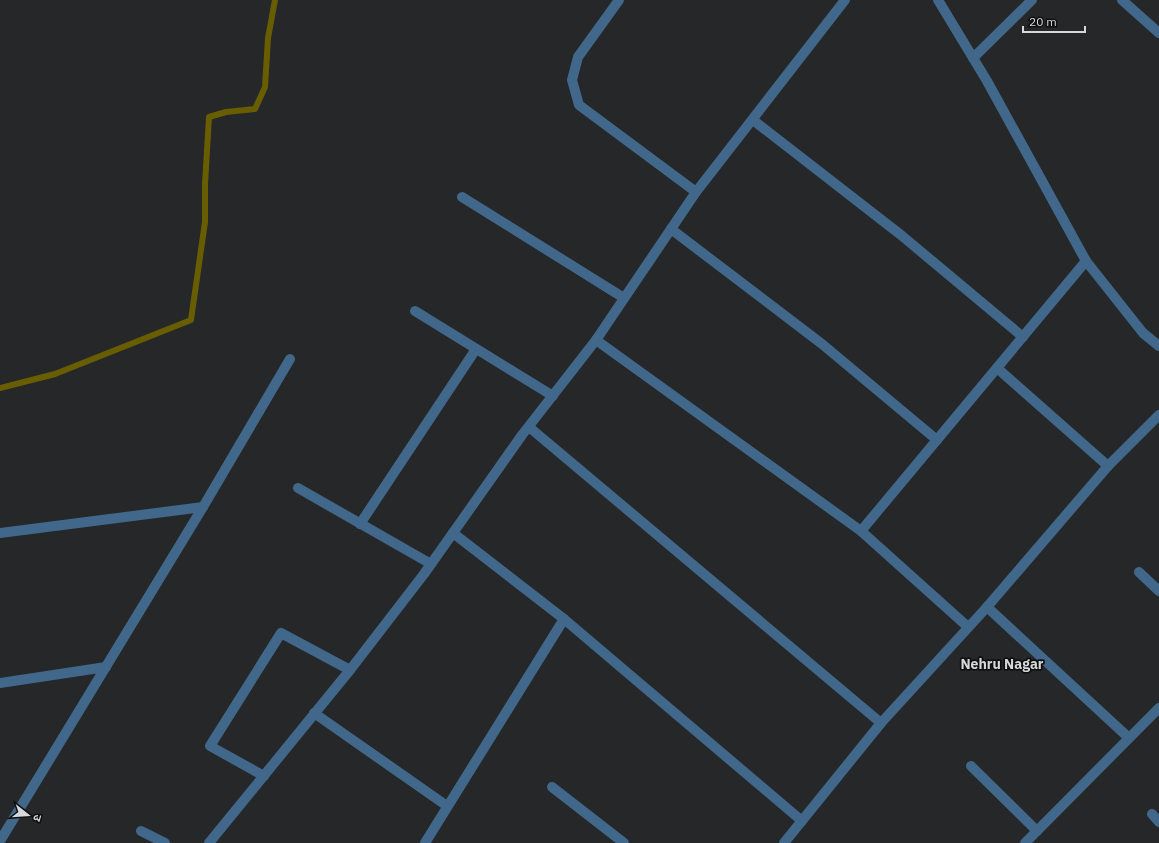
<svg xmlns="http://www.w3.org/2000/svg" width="1159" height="843" viewBox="0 0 1159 843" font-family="'IBM Plex Sans','Noto Sans Devanagari',sans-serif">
  <rect width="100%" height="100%" fill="#252729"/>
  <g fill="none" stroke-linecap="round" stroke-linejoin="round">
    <polyline stroke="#695d01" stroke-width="6" points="0,388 55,374 191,320 205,222 205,184 209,117 226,112 255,109 265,87 268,38 275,0"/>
    <g stroke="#41688b" stroke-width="10">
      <polyline points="619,0 578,57 572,80 579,105 696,192"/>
      <polyline points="938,0 987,81 1086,261 1143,333 1159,346"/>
      <polyline points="1122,0 1159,33"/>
      <polyline points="973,58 1032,0"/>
      <polyline points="753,120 901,235 1023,337"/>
      <polyline points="462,197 624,298"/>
      <polyline points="671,229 822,344 937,440"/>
      <polyline points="415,311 553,396"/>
      <polyline points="596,340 861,531 968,627"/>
      <polyline points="997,368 1108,466"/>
      <polyline points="529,427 881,723"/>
      <polyline points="298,488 431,564"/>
      <polyline points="360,524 476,349"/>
      <polyline points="861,531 1086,261"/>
      <polyline points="0,533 203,507"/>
      <polyline points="453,533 564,619 802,821"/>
      <polyline points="1139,572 1159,591"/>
      <polyline points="987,607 1129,738"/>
      <polyline points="0,683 106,667"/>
      <polyline points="314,713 447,806"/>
      <polyline points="971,766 1037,831"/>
      <polyline points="264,776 210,746 281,633 350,670"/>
      <polyline points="552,787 624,843"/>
      <polyline points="1152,814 1159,822"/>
      <polyline points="141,831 165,843"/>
      <polyline points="0,841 203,507 290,359"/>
      <polyline points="209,843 350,670 424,574 522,435 596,340 696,192 845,0"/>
      <polyline points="425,843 564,619"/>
      <polyline points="784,843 881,723 987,607 1108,466 1159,415"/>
      <polyline points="1025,843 1159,708"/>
    </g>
  </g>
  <g text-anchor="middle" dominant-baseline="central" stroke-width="3.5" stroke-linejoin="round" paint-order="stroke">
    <g font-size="14" font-weight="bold" fill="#d7d8d9" stroke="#0f1011">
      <text x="1002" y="664">Nehru Nagar</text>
    </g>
  </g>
  <g transform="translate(28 815) rotate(107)" stroke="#0f1011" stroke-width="3" paint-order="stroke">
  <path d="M0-3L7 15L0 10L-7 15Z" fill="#d7d8d9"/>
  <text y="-6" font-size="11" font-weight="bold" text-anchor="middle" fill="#d7d8d9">उ</text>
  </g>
  <path d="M1023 26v6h62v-6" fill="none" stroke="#d7d8d9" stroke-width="2"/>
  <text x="1029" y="26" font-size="12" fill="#d7d8d9" stroke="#0f1011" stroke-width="3" paint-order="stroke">20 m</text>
</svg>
